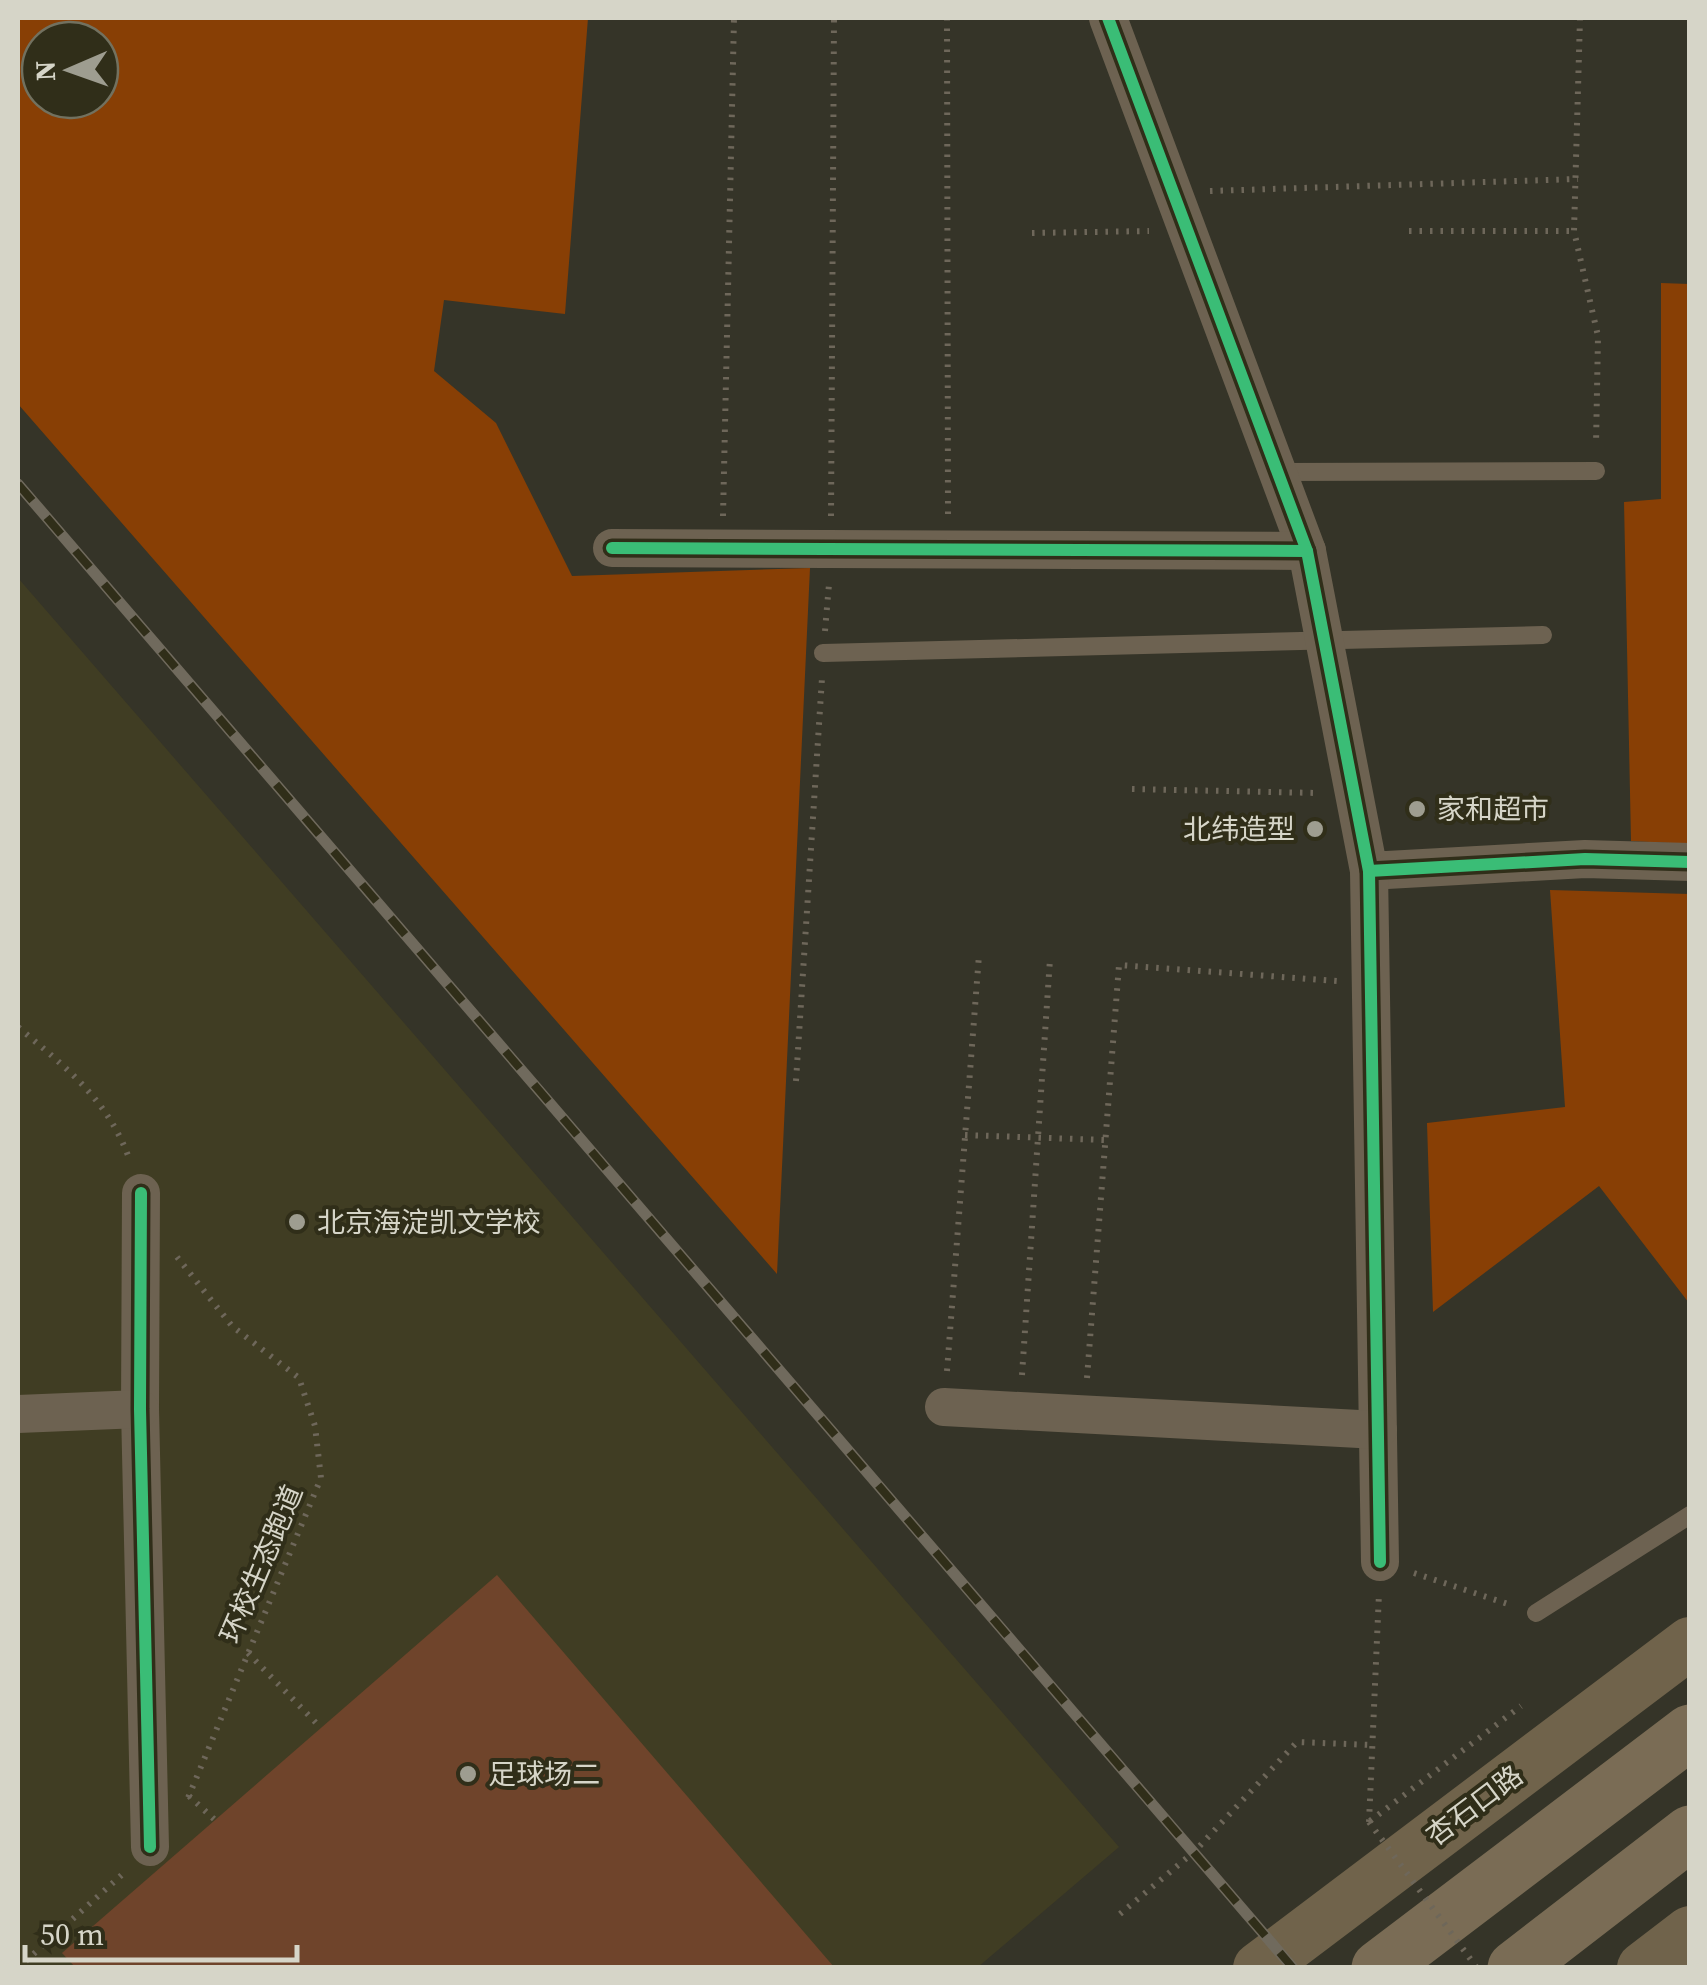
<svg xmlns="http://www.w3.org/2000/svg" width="1707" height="1985" viewBox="0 0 1707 1985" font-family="'Source Serif 4','Noto Sans SC',serif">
  <rect width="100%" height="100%" fill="#353428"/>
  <polygon fill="#403d23" points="18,578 1119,1847 978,1967 18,1967"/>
  <polygon fill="#6f442b" points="497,1575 834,1967 75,1967 62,1953"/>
  <g fill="#883f05" fill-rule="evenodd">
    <path d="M18,18H588L565,314L444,300L434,371L496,423L572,576L810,568L777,1274L18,404ZM40,40H100V100H40Z"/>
    <polygon points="1661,283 1689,284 1689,844 1631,841 1624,502 1661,499"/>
    <polygon points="1550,890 1689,894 1689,1303 1599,1186 1433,1312 1427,1123 1565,1107"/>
  </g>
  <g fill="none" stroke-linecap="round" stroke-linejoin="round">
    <g stroke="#6e675a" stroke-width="6" stroke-dasharray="2.5 8" stroke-linecap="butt">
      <polyline points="947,18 948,516"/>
      <polyline points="1580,18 1574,231 1598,336 1596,445"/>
      <polyline points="1210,191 1578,179"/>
      <polyline points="1409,231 1574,231"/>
      <polyline points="1032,233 1149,231"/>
      <polyline points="723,516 734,18"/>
      <polyline points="831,516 834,18"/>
      <polyline points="825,631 829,584"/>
      <polyline points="1132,789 1318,793"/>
      <path d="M18,1027C65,1067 109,1100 130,1161"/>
      <polyline points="796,1081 822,678"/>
      <polyline points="965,1135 1104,1140"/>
      <polyline points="177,1257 232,1326 299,1378 315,1426 321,1478 188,1798"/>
      <polyline points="947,1371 979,955"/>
      <polyline points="1022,1375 1050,959"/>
      <polyline points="1087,1378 1119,965 1337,981"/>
      <polyline points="1414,1573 1511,1605"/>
      <polyline points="248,1653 321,1728"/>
      <polyline points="189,1796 215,1820"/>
      <polyline points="1370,1821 1521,1706"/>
      <polyline points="1369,1822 1379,1593"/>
      <polyline points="1120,1914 1195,1851 1297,1742 1372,1745"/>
      <polyline points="18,1968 125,1872"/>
    </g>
    <g stroke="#6d6251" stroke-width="18">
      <polyline points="1282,472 1596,471"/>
      <polyline points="823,653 1543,635"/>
      <polyline points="1536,1613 1690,1515"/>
    </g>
    <g stroke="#6d6251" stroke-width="38">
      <polyline points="1108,18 1307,551 1369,871 1585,859 1690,862"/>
      <polyline points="612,548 1307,551"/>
      <polyline points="1369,871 1380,1562"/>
      <polyline points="141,1193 140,1409 150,1847"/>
      <polyline points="944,1407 1378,1430"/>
      <polyline points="18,1414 140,1409"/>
    </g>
    <g stroke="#70634b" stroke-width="52">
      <polyline points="1259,1968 1690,1643"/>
      <polyline points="1643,1968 1690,1932"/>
    </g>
    <g stroke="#7a6c55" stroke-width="55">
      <polyline points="1379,1968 1690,1732"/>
      <polyline points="1515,1968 1690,1833"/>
    </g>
    <defs>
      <polyline id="rail" points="18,484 1293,1968"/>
    </defs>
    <use href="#rail" stroke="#706a5d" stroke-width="11"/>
    <use href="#rail" stroke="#302e19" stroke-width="8" stroke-dasharray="22" stroke-linecap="butt"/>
    <polyline stroke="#6e675a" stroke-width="6" stroke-dasharray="2.5 8" stroke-linecap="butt" points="1369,1822 1477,1968"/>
    <defs>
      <g id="cycleway">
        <polyline points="1108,18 1307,551 1369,871 1585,859 1690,862"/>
        <polyline points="612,548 1307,551"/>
        <polyline points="1369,871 1380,1562"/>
        <polyline points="141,1193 140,1409 150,1847"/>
      </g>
    </defs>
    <use href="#cycleway" stroke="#302e19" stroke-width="19"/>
    <use href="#cycleway" stroke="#3abd76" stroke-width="12"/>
  </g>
  <g fill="#9e9d90" stroke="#302e19" stroke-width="4">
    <circle cx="1417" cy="809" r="10"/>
    <circle cx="1315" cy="829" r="10"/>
    <circle cx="297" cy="1222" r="10"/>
    <circle cx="468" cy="1774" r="10"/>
  </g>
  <g text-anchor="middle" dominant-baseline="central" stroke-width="8" stroke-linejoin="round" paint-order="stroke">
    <g font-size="28" fill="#d6d5c8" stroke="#302e19" text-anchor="start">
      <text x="1437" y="809">家和超市</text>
      <text x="1295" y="829" text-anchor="end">北纬造型</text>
      <text x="317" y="1222">北京海淀凯文学校</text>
      <text x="488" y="1774">足球场二</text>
    </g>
    <g font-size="28" fill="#d6d5c8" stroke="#302e19">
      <text transform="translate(261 1564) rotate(-67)">环校生态跑道</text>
      <text transform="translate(1474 1805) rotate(-37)">杏石口路</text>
    </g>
  </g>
  <rect width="1707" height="1985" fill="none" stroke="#d6d5c8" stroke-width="40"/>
  <g transform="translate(70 70) rotate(268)"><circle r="48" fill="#302e19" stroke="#72715f" stroke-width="2.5"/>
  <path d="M0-8L18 38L0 25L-18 38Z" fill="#9e9d90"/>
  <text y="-15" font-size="28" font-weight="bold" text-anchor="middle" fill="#d6d5c8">N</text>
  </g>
  <path d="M25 1945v15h272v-15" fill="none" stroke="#d6d5c8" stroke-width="5"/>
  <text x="40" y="1945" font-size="30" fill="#d6d5c8" stroke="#302e19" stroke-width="8" paint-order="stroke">50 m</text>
</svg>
